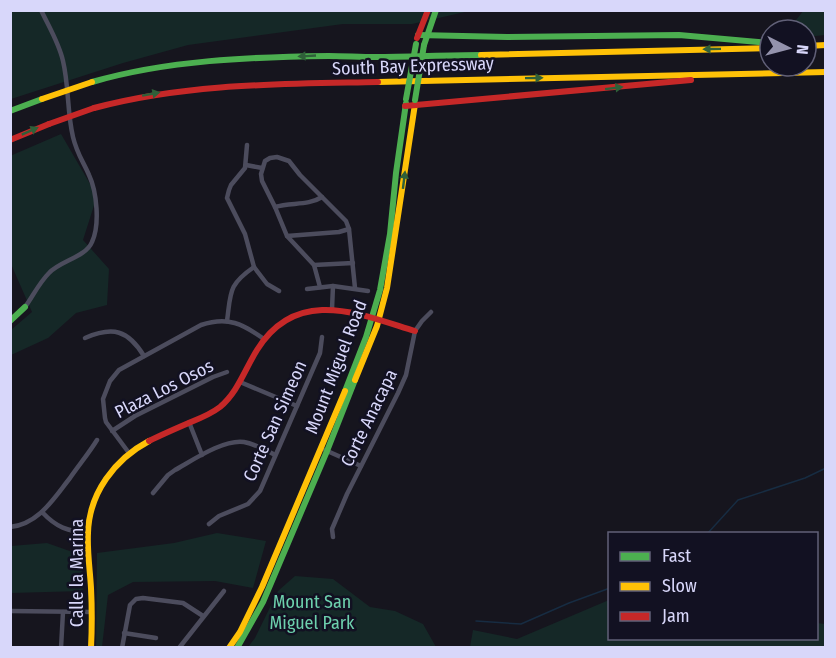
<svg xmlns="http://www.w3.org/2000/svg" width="836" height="658" viewBox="0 0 836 658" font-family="'Fira Sans Condensed',sans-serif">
  <rect width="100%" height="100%" fill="#16151e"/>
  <g fill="#152827">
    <polygon points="25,10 466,11 465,12 412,24 343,24 188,45 123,63 11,99 11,11"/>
    <polygon points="804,10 825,11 825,35 806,37 806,30 789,29"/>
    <polygon points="61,134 97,196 83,240 109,269 107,305 76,313 48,338 11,355 11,330 32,312 11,264 10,156"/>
    <polygon points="217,533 266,541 253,588 215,581 133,582 108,595 102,647 96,647 97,553 174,543"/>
    <polygon points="47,543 81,555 83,591 11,593 11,546"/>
    <polygon points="295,576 333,579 370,607 395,611 423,624 436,647 248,647 255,638 278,591"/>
    <polygon points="609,600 610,638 816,638 817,623 825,624 825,647 470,647 473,630 517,639"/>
  </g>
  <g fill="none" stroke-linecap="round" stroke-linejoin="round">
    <g stroke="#172c42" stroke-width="1.5">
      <polyline points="707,534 738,500 805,478 826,468"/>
      <polyline points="476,621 521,624 569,603 610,588"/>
    </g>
    <g stroke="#4c4c5d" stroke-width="4.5">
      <polyline points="247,145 245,168 231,185 229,190 227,198 245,234 254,267 267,284 279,291"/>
      <polyline points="246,165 262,168"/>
      <path d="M275,207C291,202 308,206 322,197"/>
      <polyline points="287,236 339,232 349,229"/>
      <polyline points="314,265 353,263"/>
      <polyline points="320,287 314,265 287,236 275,207 262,181 261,174 265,161 270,158 277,157 289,161 300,175 346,221 349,229 355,288"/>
      <polyline points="307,289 333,286 368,291"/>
      <path d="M25,307C33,296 39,283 49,273C60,261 86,257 92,242C100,225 97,192 89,175C83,161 77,154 73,137C67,112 69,86 63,61C59,43 49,27 41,10"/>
      <polyline points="332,309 333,286"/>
      <path d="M227,321C231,292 228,285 254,267"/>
      <path d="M85,338C113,326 128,330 144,356"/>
      <polyline points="240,382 297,406"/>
      <polyline points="189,422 202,455"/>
      <polyline points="112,431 135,416 213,377 227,372"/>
      <polyline points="325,450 361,466"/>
      <path d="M129,453L106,422L105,418L103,399L110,381L119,370L201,325C228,316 243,324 264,339"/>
      <path d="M153,493L168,475L175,470C193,460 224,439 244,442C255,444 266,450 275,455"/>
      <path d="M42,512C56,527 68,532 88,532"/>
      <polyline points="209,524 219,516 248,504 260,491 320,353 322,337"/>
      <path d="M10,527C39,524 54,498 70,478C79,465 89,453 97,440"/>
      <polyline points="333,537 332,529 347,494 398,393 406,375 415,331 422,321 431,312"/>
      <polyline points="10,611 92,612"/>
      <polyline points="124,633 156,638"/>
      <polyline points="61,648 63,612"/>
      <polyline points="122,648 130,605 136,599 143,598 183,603 203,616"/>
      <polyline points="179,648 224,591"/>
    </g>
    <g stroke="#4caf50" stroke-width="6">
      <polyline points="418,35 507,37 679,35 770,43"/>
      <polyline points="424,45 436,10"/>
      <path d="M92,82C168,60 250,57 329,56C344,56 360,57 375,57C410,57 445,55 481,55"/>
      <polyline points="10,111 42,99"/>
      <polyline points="10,321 25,307"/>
      <polyline points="345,391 366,337 380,290 390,234 396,173 406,103"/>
      <polyline points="237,648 263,602 327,451 355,380"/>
    </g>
    <g stroke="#ffc107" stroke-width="6">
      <polyline points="806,46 826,45"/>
      <polyline points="481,55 770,48"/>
      <polyline points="378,82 826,72"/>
      <polyline points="355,380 377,326 387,288 415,104"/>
      <path d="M91,648C92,628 92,608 91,588C90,570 87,551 88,533C89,493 115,459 149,441"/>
      <polyline points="229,648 240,632 262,587 345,391"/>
    </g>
    <g stroke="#c62828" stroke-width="6">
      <polyline points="417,38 428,10"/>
      <polyline points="405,106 691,80"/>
      <path d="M94,108C187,83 283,84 378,82"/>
      <polyline points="10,140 49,124"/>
      <path d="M149,441C163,434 177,428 191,422C201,418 211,414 220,407C238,392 245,369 257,350C297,286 359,314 415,331"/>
    </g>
    <g stroke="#4caf50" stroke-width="6">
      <polyline points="406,99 416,44"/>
      <polyline points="415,100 424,45"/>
    </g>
    <polyline stroke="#ffc107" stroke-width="6" points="42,99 92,82"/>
    <polyline stroke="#c62828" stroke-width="6" points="49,124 94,108"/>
  </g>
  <defs><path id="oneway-solid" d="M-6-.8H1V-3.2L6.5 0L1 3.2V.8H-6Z" transform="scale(1.5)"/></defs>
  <g fill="#2f6039">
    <use href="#oneway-solid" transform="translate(712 49) rotate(179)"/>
    <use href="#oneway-solid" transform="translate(307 56) rotate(177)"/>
    <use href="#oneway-solid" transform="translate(534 78) rotate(-1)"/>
    <use href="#oneway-solid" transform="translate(614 88) rotate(-7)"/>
    <use href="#oneway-solid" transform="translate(151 94) rotate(-10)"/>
    <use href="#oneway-solid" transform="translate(30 131) rotate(-24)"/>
    <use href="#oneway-solid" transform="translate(404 180) rotate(-83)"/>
  </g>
  <g text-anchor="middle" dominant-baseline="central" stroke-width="5" stroke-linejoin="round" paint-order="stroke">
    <g font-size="18" fill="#d8d7fa" stroke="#121122">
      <text transform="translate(413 66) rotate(-2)">South Bay Expressway</text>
      <text transform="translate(336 367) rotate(-69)">Mount Miguel Road</text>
      <text transform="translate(164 389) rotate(-27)">Plaza Los Osos</text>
      <text transform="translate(369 418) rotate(-64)">Corte Anacapa</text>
      <text transform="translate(275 421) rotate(-66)">Corte San Simeon</text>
      <text transform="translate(77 573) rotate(-90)">Calle la Marina</text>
    </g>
    <g font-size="18" fill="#6dd0ad" stroke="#121122">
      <text x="312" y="602">Mount San<tspan x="312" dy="21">Miguel Park</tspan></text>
    </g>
  </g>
  <rect width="836" height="658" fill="none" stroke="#d8d7fa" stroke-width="24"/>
  <rect x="608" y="532" width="210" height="108" fill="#121122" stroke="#616078" stroke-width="1.5"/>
  <rect x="620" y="552" width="30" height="9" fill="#4caf50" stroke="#616078" stroke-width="1.5"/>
  <text x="662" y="562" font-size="18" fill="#d8d7fa">Fast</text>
  <rect x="620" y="582" width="30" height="9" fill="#ffc107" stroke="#616078" stroke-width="1.5"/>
  <text x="662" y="592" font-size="18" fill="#d8d7fa">Slow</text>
  <rect x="620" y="612" width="30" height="9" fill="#c62828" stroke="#616078" stroke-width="1.5"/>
  <text x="662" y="622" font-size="18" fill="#d8d7fa">Jam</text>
  <g transform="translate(788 48) rotate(96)"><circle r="28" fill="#121122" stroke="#616078" stroke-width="1.5"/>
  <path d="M0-4.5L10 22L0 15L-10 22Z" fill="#9493ad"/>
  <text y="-9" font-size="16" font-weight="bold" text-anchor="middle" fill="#d8d7fa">N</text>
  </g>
</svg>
